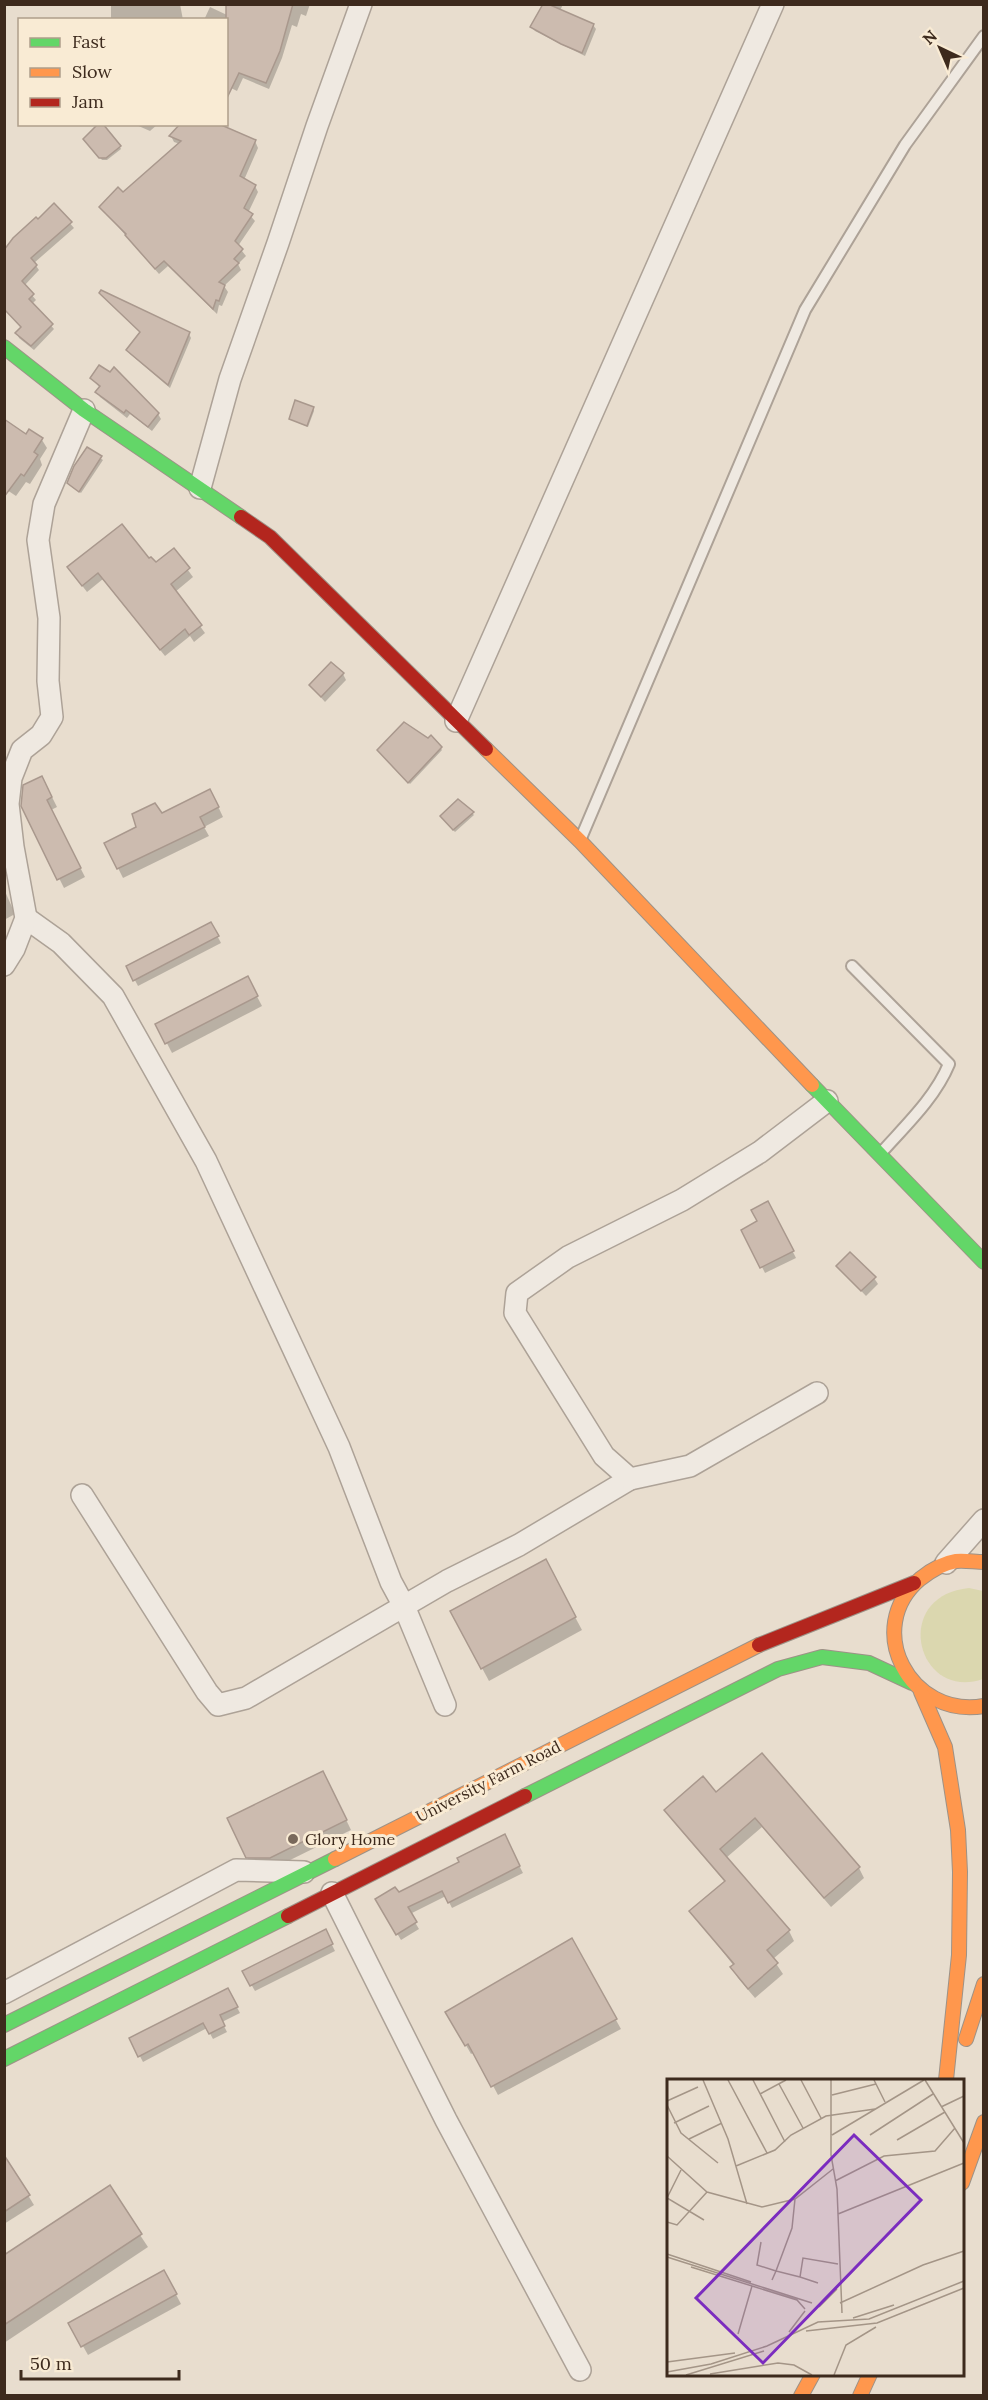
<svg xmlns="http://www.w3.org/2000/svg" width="988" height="2400" viewBox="0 0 988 2400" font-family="Lora,serif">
  <rect width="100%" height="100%" fill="#e8ddce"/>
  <path fill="#dbd7af" d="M969,1588L983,1591V1679C917,1702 890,1596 969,1588Z"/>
  <g fill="#0003">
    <polygon points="111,4 180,4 183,20 111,20"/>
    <polygon points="231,4 310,4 306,16 301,14 297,27 292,25 282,58 269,89 243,78 237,91 227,86 226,20 204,20 210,7 227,15"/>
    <polygon points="543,4 563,4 560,11 593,25 596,29 585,56 535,31 532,27"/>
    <polygon points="134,124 158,124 150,131"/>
    <polygon points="171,136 255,141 258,148 244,180 255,186 258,192 248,213 255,221 238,246 246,256 238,264 241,270 224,286 228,292 222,306 219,305 217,314 168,266 159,274 101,207 123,194 180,144 174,142"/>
    <polygon points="86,141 120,147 121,149 107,160 102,160"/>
    <polygon points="54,205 74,228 34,263 39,270 24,286 36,300 32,304 54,329 34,350 19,338 17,333 22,328 4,309 38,221"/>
    <polygon points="100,294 189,334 191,338 170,388 130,354 128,350 141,333"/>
    <polygon points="91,378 158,414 161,419 152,431 130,414 127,418 100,397 97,392 100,388"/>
    <polygon points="313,408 314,411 308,427 290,419"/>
    <polygon points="26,436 42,440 47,448 40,459 42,465 30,484 26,482 16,496 4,488"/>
    <polygon points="87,449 103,460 81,493 70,485"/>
    <polygon points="173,550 193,577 175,592 205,633 194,642 190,636 165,656 103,579 87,592 74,575 155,564"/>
    <polygon points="343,674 346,680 325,702 311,686"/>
    <polygon points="440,747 442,750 410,784 380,753"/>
    <polygon points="47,787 57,807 51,810 85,877 64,888 23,806"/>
    <polygon points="215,800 223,817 204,827 209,836 123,878 106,844 162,815"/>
    <polygon points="472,813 474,815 455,832 443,819"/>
    <polygon points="4,889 15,914 4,920"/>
    <polygon points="211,924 221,943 138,986 128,967"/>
    <polygon points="252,987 262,1006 172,1053 157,1024"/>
    <polygon points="768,1203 796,1258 765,1273 762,1267 759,1222"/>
    <polygon points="838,1266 874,1278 878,1284 866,1296"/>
    <polygon points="552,1574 582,1630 489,1681 482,1668"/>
    <polygon points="328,1782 351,1830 276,1867 253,1867 247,1857"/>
    <polygon points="716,1794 859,1868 864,1878 831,1907 762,1827 726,1858 789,1931 794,1941 773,1959 783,1974 755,1998 738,1978 732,1968 734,1966 691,1911 725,1882 672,1820 666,1810"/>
    <polygon points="507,1842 523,1873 452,1908 446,1896 410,1914 419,1929 401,1940 377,1900 398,1894"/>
    <polygon points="325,1931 335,1951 255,1991 244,1972"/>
    <polygon points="571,1940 621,2029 498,2095 475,2052 471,2054 447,2012"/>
    <polygon points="231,1996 240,2013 222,2022 227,2032 213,2039 207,2028 143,2062 131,2039"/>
    <polygon points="10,2166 34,2205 4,2224 4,2170"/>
    <polygon points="140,2235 148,2247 4,2343 4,2257"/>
    <polygon points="164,2272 181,2304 88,2355 70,2323"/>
  </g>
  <g fill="#ccbbaf" stroke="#a9988d" stroke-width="1.5">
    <polygon points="226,4 293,4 280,51 266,83 239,73 226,100"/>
    <polygon points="543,4 548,4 594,24 582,53 561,44 530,27"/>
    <polygon points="98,124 103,124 121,146 106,158 99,158 83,139"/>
    <polygon points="180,124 219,124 256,140 240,176 256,185 244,208 253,214 235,241 243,249 234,259 239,263 219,282 225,285 219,301 216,300 213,309 164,261 155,269 125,235 126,234 99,207 118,187 123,192 181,141 169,136"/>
    <polygon points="54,203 72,222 31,258 37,265 22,281 34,294 29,299 53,324 31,346 15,333 21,327 4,309 4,250 13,238 36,217 38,219"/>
    <polygon points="101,290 190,332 168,385 126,350 140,332 99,293"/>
    <polygon points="99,365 110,372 114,367 159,413 148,427 126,410 124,413 95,392 100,386 90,378"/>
    <polygon points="295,400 314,407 307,426 289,419"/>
    <polygon points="4,419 26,434 29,429 43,438 34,452 38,455 24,476 21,474 4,497"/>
    <polygon points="87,447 102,456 79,492 67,483 74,466"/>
    <polygon points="122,524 149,558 151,557 156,562 174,548 190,568 171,584 202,625 189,635 185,629 160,650 98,573 82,586 67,567"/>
    <polygon points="331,662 344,673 321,697 309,685"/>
    <polygon points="404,722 428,738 431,735 442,747 408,783 377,750"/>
    <polygon points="42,776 52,797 47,800 81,868 57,880 21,806 23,785"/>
    <polygon points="210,789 219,807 200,817 205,827 117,869 104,843 136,827 132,814 155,803 162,813"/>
    <polygon points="458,799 474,812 453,830 440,816"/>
    <polygon points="211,922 219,936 133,981 126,966"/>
    <polygon points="248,976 258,996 165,1044 155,1024"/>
    <polygon points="768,1201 794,1251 760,1268 741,1230 757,1221 751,1210"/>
    <polygon points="850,1252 876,1277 861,1291 836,1266"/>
    <polygon points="546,1559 576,1617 481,1669 450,1611"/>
    <polygon points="762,1753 860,1867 824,1898 755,1818 720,1849 790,1930 767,1950 778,1963 748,1989 730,1967 734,1964 689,1911 725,1881 664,1810 703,1776 716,1792"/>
    <polygon points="323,1771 347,1820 270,1858 246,1858 227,1818"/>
    <polygon points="505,1834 520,1866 448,1903 442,1891 408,1907 417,1922 396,1935 375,1899 395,1887 399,1892 459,1862 457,1858"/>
    <polygon points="326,1929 333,1944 250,1986 242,1971"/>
    <polygon points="572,1938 617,2019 491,2087 468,2044 465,2046 445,2012"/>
    <polygon points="228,1988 238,2007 220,2015 225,2026 209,2034 203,2023 138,2057 129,2038"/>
    <polygon points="4,2155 30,2195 4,2212"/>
    <polygon points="110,2185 142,2234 4,2325 4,2255"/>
    <polygon points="164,2270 177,2294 81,2347 68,2323"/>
  </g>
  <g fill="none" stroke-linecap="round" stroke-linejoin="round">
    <defs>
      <g id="lane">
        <polyline points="581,838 805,310 905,145 984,36"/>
        <path d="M852,966L949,1064C935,1098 905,1126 881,1153"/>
      </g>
      <g id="street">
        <polyline points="200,488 230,379 278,243 317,126 361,4"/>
        <polyline points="456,721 773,4"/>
        <polyline points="26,918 61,943 113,996 206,1161 339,1447 391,1582 404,1606 447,1581 519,1545 630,1479"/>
        <polyline points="4,965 14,949 26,918 13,847 8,804 11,778 22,750 41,735 52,717 48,681 49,618 38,540 44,504 84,410"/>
        <polyline points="817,1393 690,1466 630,1479 604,1456 515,1313 517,1293 568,1257 682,1200 760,1152 827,1101"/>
        <polyline points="82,1495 207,1692 218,1705 246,1698 404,1606 445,1705"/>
        <polyline points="946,1563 984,1520"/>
        <polyline points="332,1893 446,2120 580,2370"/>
        <polyline points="4,1993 236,1870 304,1872"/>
      </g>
      <g id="fast">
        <polyline points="4,347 84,410 241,517"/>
        <polyline points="812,1085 984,1262"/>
        <polyline points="525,1796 778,1669 822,1657 869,1663 912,1683"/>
        <polyline points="4,2025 335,1859"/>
        <polyline points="4,2059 288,1916"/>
      </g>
      <g id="slow">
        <polyline points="486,749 580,841 812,1085"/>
        <path d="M984,1562C975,1562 965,1560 956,1561C943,1563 930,1571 920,1579C862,1628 910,1719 984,1706"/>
        <polyline points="921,1692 945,1747 958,1830 960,1872 959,1955 946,2080"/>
        <polyline points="335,1859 759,1645"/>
        <polyline points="966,2039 984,1984"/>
        <polyline points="962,2183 984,2122"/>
        <polyline points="801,2396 813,2374"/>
        <polyline points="860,2396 870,2374"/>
      </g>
      <g id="jam">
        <polyline points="241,517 270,537 486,749"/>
        <polyline points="759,1645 914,1583"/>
        <polyline points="288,1916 525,1796"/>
      </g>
    </defs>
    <use href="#lane" stroke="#ada297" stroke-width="14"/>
    <use href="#street" stroke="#ada297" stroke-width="24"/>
    <use href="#fast" stroke="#9d9287" stroke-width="16"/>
    <use href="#slow" stroke="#9d9287" stroke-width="16"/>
    <use href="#jam" stroke="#9d9287" stroke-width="16"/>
    <use href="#lane" stroke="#efe9e1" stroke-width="10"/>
    <use href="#street" stroke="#efe9e1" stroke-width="21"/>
    <use href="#fast" stroke="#63d668" stroke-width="14"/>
    <use href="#slow" stroke="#ff974d" stroke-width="14"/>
    <use href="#jam" stroke="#b3261e" stroke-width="14"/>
  </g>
  <circle fill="#79695b" stroke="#f9ebd4" stroke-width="2" cx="293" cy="1839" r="6"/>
  <g text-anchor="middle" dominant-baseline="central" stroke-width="6" stroke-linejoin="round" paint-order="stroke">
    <g font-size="16" fill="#3d2a1d" stroke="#f9ebd4">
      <text transform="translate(488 1781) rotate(-27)">University Farm Road</text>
    </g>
    <g font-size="16" fill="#3d2a1d" stroke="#f9ebd4" text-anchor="start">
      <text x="305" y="1839">Glory Home</text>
    </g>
  </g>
  <g transform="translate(667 2079)">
    <rect width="297" height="297" fill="#e8ddce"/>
    <path fill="none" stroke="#a49587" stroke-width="1.5" d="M36,1L61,60L80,125M61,1L100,74M86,1L118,63M134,1L154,39M164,1V76L170,110L175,234M207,1L218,23M258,1L297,64M112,5L136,49M93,15L119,1M165,16L209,5M0,22L31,8M0,26L14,54L51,84M274,28L297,17M7,44L42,27M165,56L257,1M203,56L266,15M22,60L55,44M230,61L278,33M0,77L40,113L95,128L128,120L166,90M69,87L108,71L124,56L159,37L208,30M14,91L0,119L37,141M168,102L217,77L268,72L288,49M128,120L125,149L109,192L133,198M171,135L297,84M0,143L10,146L40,113M94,163L90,186L109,192L105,201M0,175L84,203M0,178L145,224M24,188L130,221L138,230M151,204L133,198L136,179L171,185M173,224L256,186L297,172M152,228L170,210M186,239L227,226M139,252L210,244L297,209M122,253L138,232M71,255L85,207M0,283L68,274M0,293L44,285L100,267L151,243L202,240L297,202M43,295L111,284L127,286L145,296M19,296L97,272M167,296L179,266L209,248"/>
    <path fill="#7b2cbf" fill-opacity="0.15" stroke="#7b2cbf" stroke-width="3" d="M187,56L254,121L96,284L29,219Z"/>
    <rect width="297" height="297" fill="none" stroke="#3d2a1d" stroke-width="3"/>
  </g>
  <rect width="988" height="2400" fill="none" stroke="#3d2a1d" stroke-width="12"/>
  <rect x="18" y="18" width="210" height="108" fill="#f9ebd4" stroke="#ae9e8b" stroke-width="1.5"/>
  <rect x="30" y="38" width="30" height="9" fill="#63d668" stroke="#ae9e8b" stroke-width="1.5"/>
  <text x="72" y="48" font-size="18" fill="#3d2a1d">Fast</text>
  <rect x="30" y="68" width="30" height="9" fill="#ff974d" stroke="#ae9e8b" stroke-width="1.5"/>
  <text x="72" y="78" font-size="18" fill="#3d2a1d">Slow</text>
  <rect x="30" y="98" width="30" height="9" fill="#b3261e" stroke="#ae9e8b" stroke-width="1.5"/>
  <text x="72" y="108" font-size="18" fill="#3d2a1d">Jam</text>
  <g transform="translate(940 48) rotate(316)" stroke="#f9ebd4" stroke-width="4.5" paint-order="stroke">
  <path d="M0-4.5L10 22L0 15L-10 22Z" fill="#3d2a1d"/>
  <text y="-9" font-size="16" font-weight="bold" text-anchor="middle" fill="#3d2a1d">N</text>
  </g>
  <path d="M21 2370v9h158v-9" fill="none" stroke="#3d2a1d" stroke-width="3"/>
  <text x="30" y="2370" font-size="18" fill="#3d2a1d" stroke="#f9ebd4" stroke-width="4.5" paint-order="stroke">50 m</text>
</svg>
